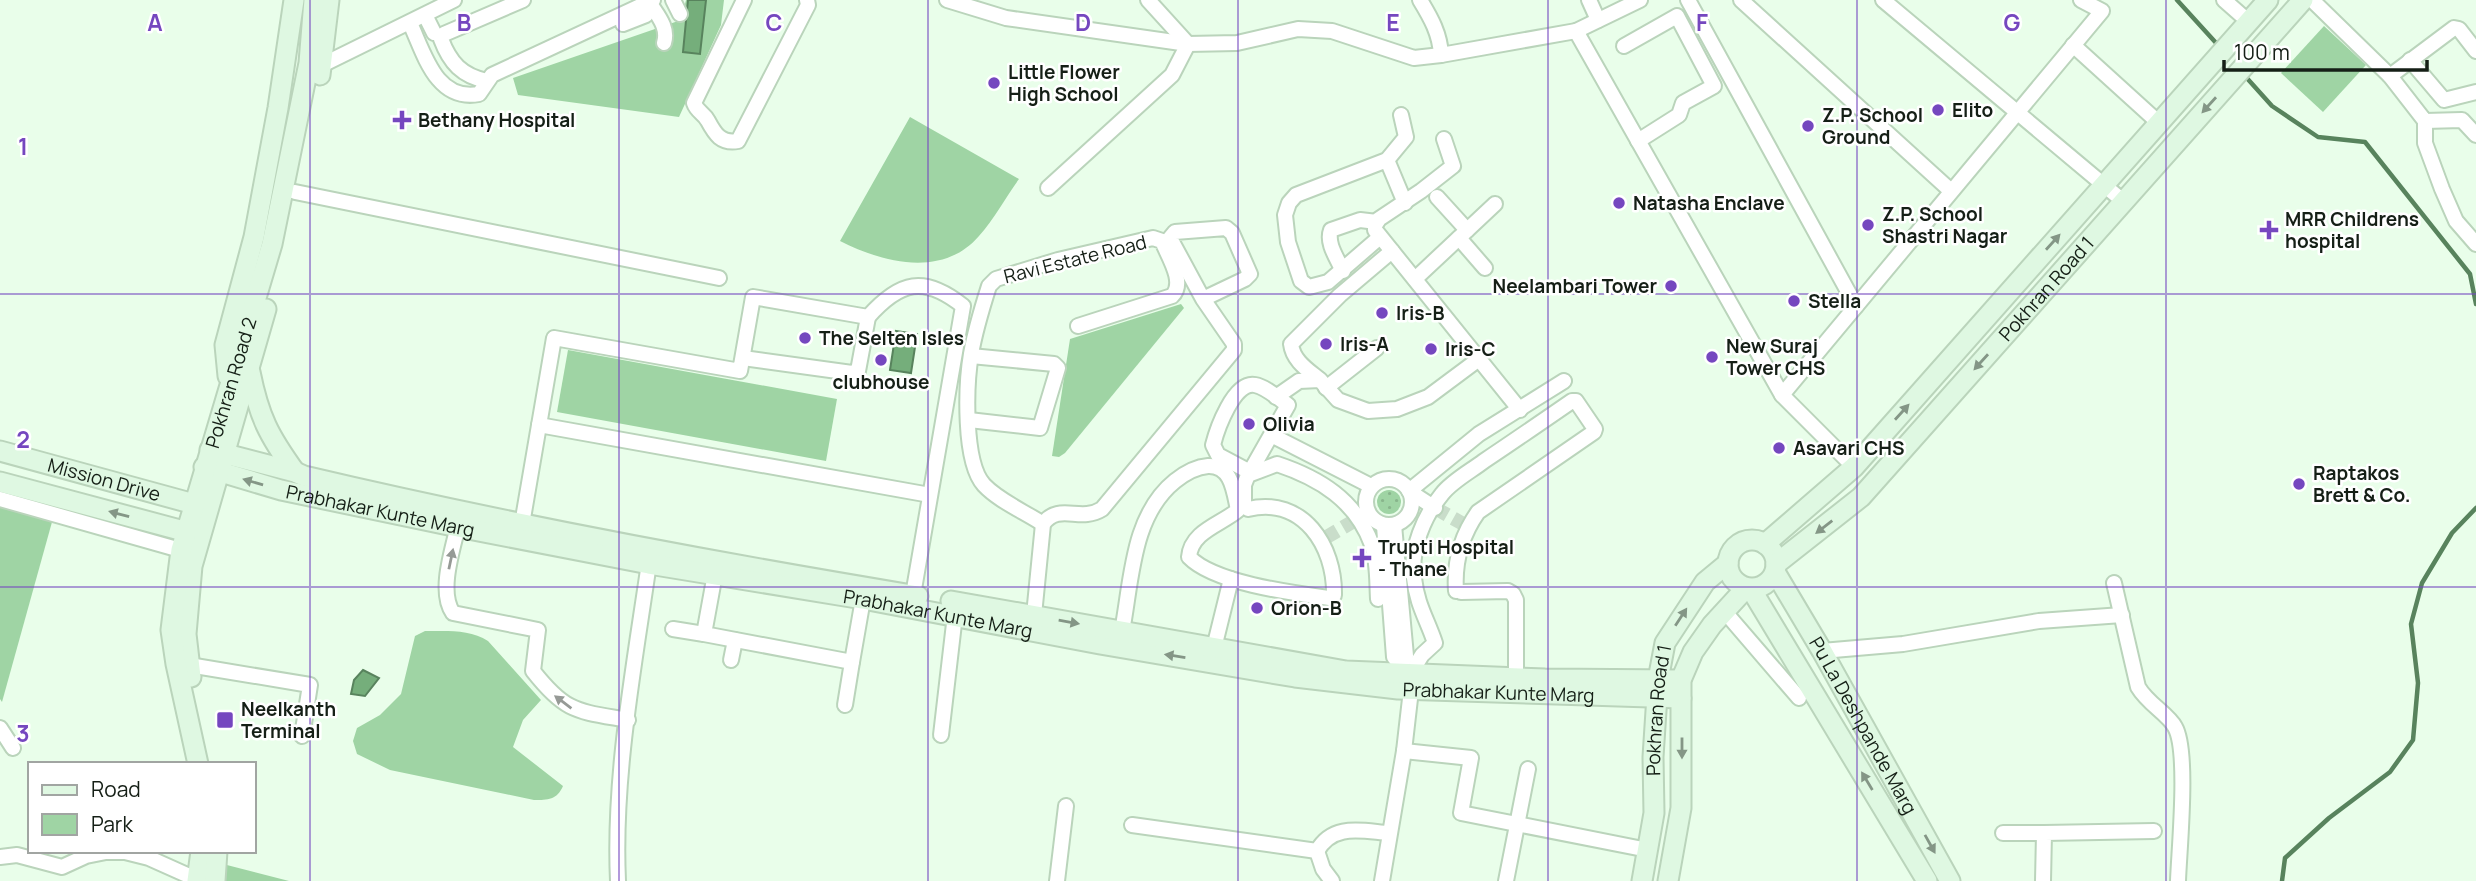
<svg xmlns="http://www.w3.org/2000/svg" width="2476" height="881" viewBox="0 0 2476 881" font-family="Manrope,sans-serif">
  <defs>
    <pattern id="grass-dots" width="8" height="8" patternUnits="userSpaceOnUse" patternTransform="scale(1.75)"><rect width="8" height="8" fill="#9fd4a4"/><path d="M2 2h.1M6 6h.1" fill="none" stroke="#88b68c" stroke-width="1.8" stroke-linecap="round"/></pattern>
  </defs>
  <rect width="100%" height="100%" fill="#e9feea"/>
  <circle fill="url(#grass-dots)" cx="1389" cy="502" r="12"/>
  <g fill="#9fd4a4">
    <polygon points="686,0 724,0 721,25 679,117 518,95 513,78 681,20"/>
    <polygon points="2324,26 2366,65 2323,112 2281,73"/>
    <path d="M910,117L1019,179C1006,197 994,219 979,236C943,278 883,263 840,241Z"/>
    <polygon points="1181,304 1184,308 1065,453 1059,457 1052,456 1070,339"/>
    <polygon points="568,350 837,399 826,461 557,412"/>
    <polygon points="0,507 52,522 2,702 0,699"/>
    <path d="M425,631C447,631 470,629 488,641L541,700L523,720L513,747L563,786C557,800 548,800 534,800L390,770L357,754L353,741L357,728L380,715L401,694L415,636Z"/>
    <polygon points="223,864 289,881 219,881"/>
  </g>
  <g fill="#75ae7b" stroke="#58835d" stroke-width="2">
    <polygon points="688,0 706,0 700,54 683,52"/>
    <polygon points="896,331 917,334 911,373 890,370"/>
    <polygon points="363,670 379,678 365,696 351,694 354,680"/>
  </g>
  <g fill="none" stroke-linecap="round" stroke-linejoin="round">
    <g stroke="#58835d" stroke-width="4.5">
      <polyline points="2177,0 2217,44"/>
      <polyline points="2245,76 2272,106 2318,137 2365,142 2470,274 2476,304"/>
      <polyline points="2282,881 2285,858 2329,818 2390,772 2413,740 2418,683 2411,624 2422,583 2452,533 2476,508"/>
    </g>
    <g stroke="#c9ddca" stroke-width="14" stroke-dasharray="14 7" stroke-linecap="butt">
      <polyline points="1435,508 1465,525"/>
      <polyline points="1325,538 1359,518"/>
    </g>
    <defs>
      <g id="street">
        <polyline points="673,0 680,14"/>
        <path d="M744,0L694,103C697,112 704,113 708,121C715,134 721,144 738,141L808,5L807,0"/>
        <polyline points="947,0 1006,18 1188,44 1237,43 1298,29 1332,31 1414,58 1441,55 1576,31 1640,0"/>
        <polyline points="1148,0 1188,44"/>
        <path d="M1420,0C1431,18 1440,34 1441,55"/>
        <polyline points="1589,0 1598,20"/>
        <polyline points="1688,0 1856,306"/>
        <polyline points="1741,0 1951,191"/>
        <polyline points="1883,0 2123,201"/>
        <polyline points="2224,0 2249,22"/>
        <polyline points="2312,0 2390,76 2425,121 2462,120 2476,135"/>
        <path d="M649,2C657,15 669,27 664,43"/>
        <polyline points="425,15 434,33"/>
        <path d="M410,23C424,53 436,102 479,94L492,75L653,0"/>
        <polyline points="623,24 646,15"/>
        <polyline points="1576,31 1782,395 1854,467"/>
        <polyline points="2073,45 2159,123"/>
        <polyline points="1624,46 1677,16 1714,86 1683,103 1679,115 1638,141"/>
        <polyline points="2410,60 2444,100 2476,92"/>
        <polyline points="316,64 322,65 454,0"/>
        <polyline points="2390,76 2454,28 2459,29 2476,51"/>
        <path d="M487,81C462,76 450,63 441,39L444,34L523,0"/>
        <polyline points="2425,121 2425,143 2442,189 2456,221 2476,244"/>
        <polyline points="1444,139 1453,166 1421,191 1379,219 1375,225 1375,230 1520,410"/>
        <polyline points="1387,160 1405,203"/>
        <polyline points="1048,188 1172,75 1188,44"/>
        <polyline points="295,192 719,278"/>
        <polyline points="1437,197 1467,230"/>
        <polyline points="1380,237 1328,282 1309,287 1301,281 1288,242 1285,215 1289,203 1296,195 1387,160 1406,137 1401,115"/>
        <polyline points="1459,238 1485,268"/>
        <path d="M1343,271C1337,258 1326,243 1331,230L1360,220L1377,222"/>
        <polyline points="1415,279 1495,204"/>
        <polyline points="743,358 852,373 858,371 868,317"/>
        <path d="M1320,380C1308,370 1293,361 1291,344L1340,295L1392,251"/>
        <polyline points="1326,388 1377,348"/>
        <polyline points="1782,395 2102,11 2081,0"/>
        <polyline points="1276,397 1299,381 1320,380 1338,400 1368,411 1397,409 1428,397 1479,359"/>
        <polyline points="969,420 1040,428 1058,368 1054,364 971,356"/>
        <polyline points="539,425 930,495"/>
        <path d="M1271,435L1250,472L1218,455L1213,445C1217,429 1234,381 1255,385C1266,387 1279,399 1288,405L1271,435L1371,486"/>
        <circle cx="1389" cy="502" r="23"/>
        <polyline points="0,499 191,553"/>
        <polyline points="1435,508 1409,491 1479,434 1564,381"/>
        <path d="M460,517C455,543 437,590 453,613L538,630L533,671C566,713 577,711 628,720"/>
        <path d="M1043,524C1025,512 999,501 984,485C963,462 966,384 971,354C975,331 982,308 989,286L996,279L1058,260L1153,238L1162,241C1168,256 1186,283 1172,296L1078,326"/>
        <polyline points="1384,526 1394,657 1401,666"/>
        <path d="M521,530L554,338L740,371L753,297L868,317C900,281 924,275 963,306L913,595"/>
        <polyline points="715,574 704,634 852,662 863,599"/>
        <path d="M2114,583L2138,687C2148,704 2168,714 2175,727C2189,751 2179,850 2178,881"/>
        <polyline points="1461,592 1508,591 1513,594 1516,600 1516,686"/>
        <path d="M1334,595C1335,546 1303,496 1248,509L1244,506V485L1248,475L1277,464C1319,478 1356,500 1372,545C1378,561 1377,582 1378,599"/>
        <polyline points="1725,612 1799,698"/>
        <path d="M1033,625L1043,524C1059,502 1080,523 1102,509L1234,350V344L1203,299L1245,279L1250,274L1232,233L1226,228L1175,232L1170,238L1203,299"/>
        <polyline points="673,629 704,634"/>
        <path d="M1120,641C1132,588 1129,518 1175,481C1185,473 1195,467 1208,466C1232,465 1234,492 1238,510C1222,524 1191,531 1189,557C1214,583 1292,593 1329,598"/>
        <polyline points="1822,651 1903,644 2039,621 2122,615"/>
        <polyline points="1212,656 1231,579"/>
        <polyline points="731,660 735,640"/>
        <polyline points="189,665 310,685 302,736"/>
        <path d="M1415,680L1417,663L1422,655L1435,643C1427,619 1417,605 1414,578C1410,549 1424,516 1442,494C1452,481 1471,471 1484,461C1514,441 1543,421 1572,401H1576L1595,429L1594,432L1478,512C1461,536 1454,562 1456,591"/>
        <polyline points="845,705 852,662"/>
        <polyline points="0,728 13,748"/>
        <polyline points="941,735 955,615"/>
        <polyline points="1404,751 1471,758 1461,813 1648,850"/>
        <path d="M1132,825L1317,851C1333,823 1361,831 1389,833"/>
        <polyline points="2003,833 2044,833"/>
        <polyline points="1317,851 1323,869 1332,881"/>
        <polyline points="0,857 17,855 62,867 86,856 106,852 125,852 149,858 198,880"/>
        <path d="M618,881C613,774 635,662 650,556"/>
        <polyline points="1057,881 1066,806"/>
        <polyline points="1382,881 1404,751 1411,690 1401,674 1401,666 1406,656 1394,525"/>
        <polyline points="1506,881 1528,769"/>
        <polyline points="2043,881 2044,833 2154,831"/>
      </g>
      <g id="secondary">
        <polyline points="320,75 329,0"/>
        <path d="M250,372C259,417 269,436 295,472"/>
        <polyline points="228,376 225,345 254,237 278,108 294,0"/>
        <path d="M210,450L295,472L304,476C507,524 712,562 918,596"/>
        <path id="s1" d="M0,451L205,507"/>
        <path id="s2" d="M204,467L281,490L458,527L649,564L863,599L1100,644L1295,677L1398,689L1681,698"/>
        <polyline points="0,482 195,534"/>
        <circle cx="1752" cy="564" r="24"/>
        <polyline points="1765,544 1854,467 2268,0"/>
        <path id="s3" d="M1776,564L1861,497L2303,0"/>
        <path id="s4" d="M1775,572L1822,651L1950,881"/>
        <polyline points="1751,589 1927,881"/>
        <polyline points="951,601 1346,671 1545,679 1681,680"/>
        <polyline points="191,677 186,634 192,566 266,309"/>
        <path id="s5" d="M198,764L176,664L171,630L181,550L272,244L309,63L314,0"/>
        <polyline points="197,881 201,851"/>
        <polyline points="215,881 217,851"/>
        <path id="s6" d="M1642,881L1654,813L1653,757L1658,680L1665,643L1705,582L1728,563"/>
        <polyline points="1668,881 1681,808 1681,680 1693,652 1712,625 1746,588"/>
      </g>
    </defs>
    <use href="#street" stroke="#bad4bb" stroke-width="18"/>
    <use href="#secondary" stroke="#bad4bb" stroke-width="23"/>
    <use href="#street" stroke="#fff" stroke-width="14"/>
    <use href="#secondary" stroke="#dff8e2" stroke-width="19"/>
  </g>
  <defs><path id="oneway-solid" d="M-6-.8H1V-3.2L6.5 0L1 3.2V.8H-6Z" transform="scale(1.75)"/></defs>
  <g fill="#849686">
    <use href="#oneway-solid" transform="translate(2209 105) rotate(132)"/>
    <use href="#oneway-solid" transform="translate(2053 242) rotate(-48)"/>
    <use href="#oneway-solid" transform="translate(1981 362) rotate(132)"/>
    <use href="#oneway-solid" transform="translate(1902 412) rotate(-48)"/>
    <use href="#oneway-solid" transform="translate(253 482) rotate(-164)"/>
    <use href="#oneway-solid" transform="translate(119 514) rotate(-165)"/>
    <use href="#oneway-solid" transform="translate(1824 527) rotate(142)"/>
    <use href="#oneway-solid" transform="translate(1681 617) rotate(-57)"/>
    <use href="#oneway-solid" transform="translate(1069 622) rotate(10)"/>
    <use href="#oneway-solid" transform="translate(1175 656) rotate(-171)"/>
    <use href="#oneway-solid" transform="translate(1682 748) rotate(90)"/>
    <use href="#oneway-solid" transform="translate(1867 781) rotate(-121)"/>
    <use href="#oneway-solid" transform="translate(1930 844) rotate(61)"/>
  </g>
  <g fill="#969a96">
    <use href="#oneway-solid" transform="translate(451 559) rotate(-78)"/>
    <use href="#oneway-solid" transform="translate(563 702) rotate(-143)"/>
  </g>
  <path fill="none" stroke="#7547bf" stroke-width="2" stroke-opacity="0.55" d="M310,0V881M619,0V881M928,0V881M1238,0V881M1548,0V881M1857,0V881M2166,0V881M0,294H2476M0,587H2476"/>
  <g fill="#7547bf" stroke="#fff" stroke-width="2.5">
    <circle cx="994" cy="83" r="7"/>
    <circle cx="1938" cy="110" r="7"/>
    <path d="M398.5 109.5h7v7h7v7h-7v7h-7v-7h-7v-7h7z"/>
    <circle cx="1808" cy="126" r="7"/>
    <circle cx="1619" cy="203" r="7"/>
    <circle cx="1868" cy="225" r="7"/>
    <path d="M2265.5 219.5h7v7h7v7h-7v7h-7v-7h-7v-7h7z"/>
    <circle cx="1671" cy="286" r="7"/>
    <circle cx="1794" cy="301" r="7"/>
    <circle cx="1382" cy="313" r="7"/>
    <circle cx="805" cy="338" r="7"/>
    <circle cx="1326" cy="344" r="7"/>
    <circle cx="1431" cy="349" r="7"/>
    <circle cx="1712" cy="357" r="7"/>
    <circle cx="881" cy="360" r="7"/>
    <circle cx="1249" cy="424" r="7"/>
    <circle cx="1779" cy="448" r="7"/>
    <circle cx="2299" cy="484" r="7"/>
    <path d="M1358.5 547.5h7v7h7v7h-7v7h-7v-7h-7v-7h7z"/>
    <circle cx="1257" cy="608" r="7"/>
    <rect x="216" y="711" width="18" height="18" rx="3.5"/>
  </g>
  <g text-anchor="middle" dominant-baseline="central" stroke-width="5" stroke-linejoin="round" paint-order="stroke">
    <g font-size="19" font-weight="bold" fill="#151f16" stroke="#fff" text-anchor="start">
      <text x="1008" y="72">Little Flower<tspan x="1008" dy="22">High School</tspan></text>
      <text x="1952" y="110">Elito</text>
      <text x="1822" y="115">Z.P. School<tspan x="1822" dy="22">Ground</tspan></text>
      <text x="418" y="120">Bethany Hospital</text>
      <text x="1633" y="203">Natasha Enclave</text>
      <text x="1882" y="214">Z.P. School<tspan x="1882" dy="22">Shastri Nagar</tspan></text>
      <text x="2285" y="219">MRR Childrens<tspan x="2285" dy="22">hospital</tspan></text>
      <text x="1657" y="286" text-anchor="end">Neelambari Tower</text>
      <text x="1808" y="301">Stella</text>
      <text x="1396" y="313">Iris-B</text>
      <text x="819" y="338">The Selten Isles</text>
      <text x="1340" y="344">Iris-A</text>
      <text x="1726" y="346">New Suraj<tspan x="1726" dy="22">Tower CHS</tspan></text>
      <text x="1445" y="349">Iris-C</text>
      <text x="881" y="382" text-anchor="middle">clubhouse</text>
      <text x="1263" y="424">Olivia</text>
      <text x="1793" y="448">Asavari CHS</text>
      <text x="2313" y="473">Raptakos<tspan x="2313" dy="22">Brett &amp; Co.</tspan></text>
      <text x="1378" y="547">Trupti Hospital<tspan x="1378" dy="22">- Thane</tspan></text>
      <text x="1271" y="608">Orion-B</text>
      <text x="241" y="709">Neelkanth<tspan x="241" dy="22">Terminal</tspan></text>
    </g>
    <g font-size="19" fill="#151f16" stroke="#fff">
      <text transform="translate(1075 259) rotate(-14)">Ravi Estate Road</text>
      <text stroke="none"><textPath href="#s3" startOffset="387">Pokhran Road 1</textPath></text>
      <text stroke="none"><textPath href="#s5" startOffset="392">Pokhran Road 2</textPath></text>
      <text stroke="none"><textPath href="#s1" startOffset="108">Mission Drive</textPath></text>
      <text stroke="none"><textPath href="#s2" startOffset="182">Prabhakar Kunte Marg</textPath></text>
      <text stroke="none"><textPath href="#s2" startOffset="749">Prabhakar Kunte Marg</textPath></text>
      <text stroke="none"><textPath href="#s2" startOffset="1316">Prabhakar Kunte Marg</textPath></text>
      <text stroke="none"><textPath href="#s6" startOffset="172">Pokhran Road 1</textPath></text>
      <text stroke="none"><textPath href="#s4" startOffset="177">Pu La Deshpande Marg</textPath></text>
    </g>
  </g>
  <g font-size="23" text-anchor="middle" font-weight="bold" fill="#7547bf" stroke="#fff" stroke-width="5" stroke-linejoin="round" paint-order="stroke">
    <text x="155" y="31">A</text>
    <text x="464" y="31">B</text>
    <text x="774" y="31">C</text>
    <text x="1083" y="31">D</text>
    <text x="1393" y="31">E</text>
    <text x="1702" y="31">F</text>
    <text x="2012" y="31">G</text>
    <text x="23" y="155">1</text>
    <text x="23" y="448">2</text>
    <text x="23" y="742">3</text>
  </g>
  <rect x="28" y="762" width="228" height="91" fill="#ffffff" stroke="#a1a5a2" stroke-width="2"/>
  <rect x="42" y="785" width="35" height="10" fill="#dff8e2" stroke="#a1a5a2" stroke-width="2"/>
  <text x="91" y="797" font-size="21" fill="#151f16">Road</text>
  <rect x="42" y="814" width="35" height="21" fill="#9fd4a4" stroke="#a1a5a2" stroke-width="2"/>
  <text x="91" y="832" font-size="21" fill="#151f16">Park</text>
  <path d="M2224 60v10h203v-10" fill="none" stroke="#151f16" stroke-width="3.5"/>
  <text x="2234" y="60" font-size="21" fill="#151f16" stroke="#ffffff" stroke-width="5" paint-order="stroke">100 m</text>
</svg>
